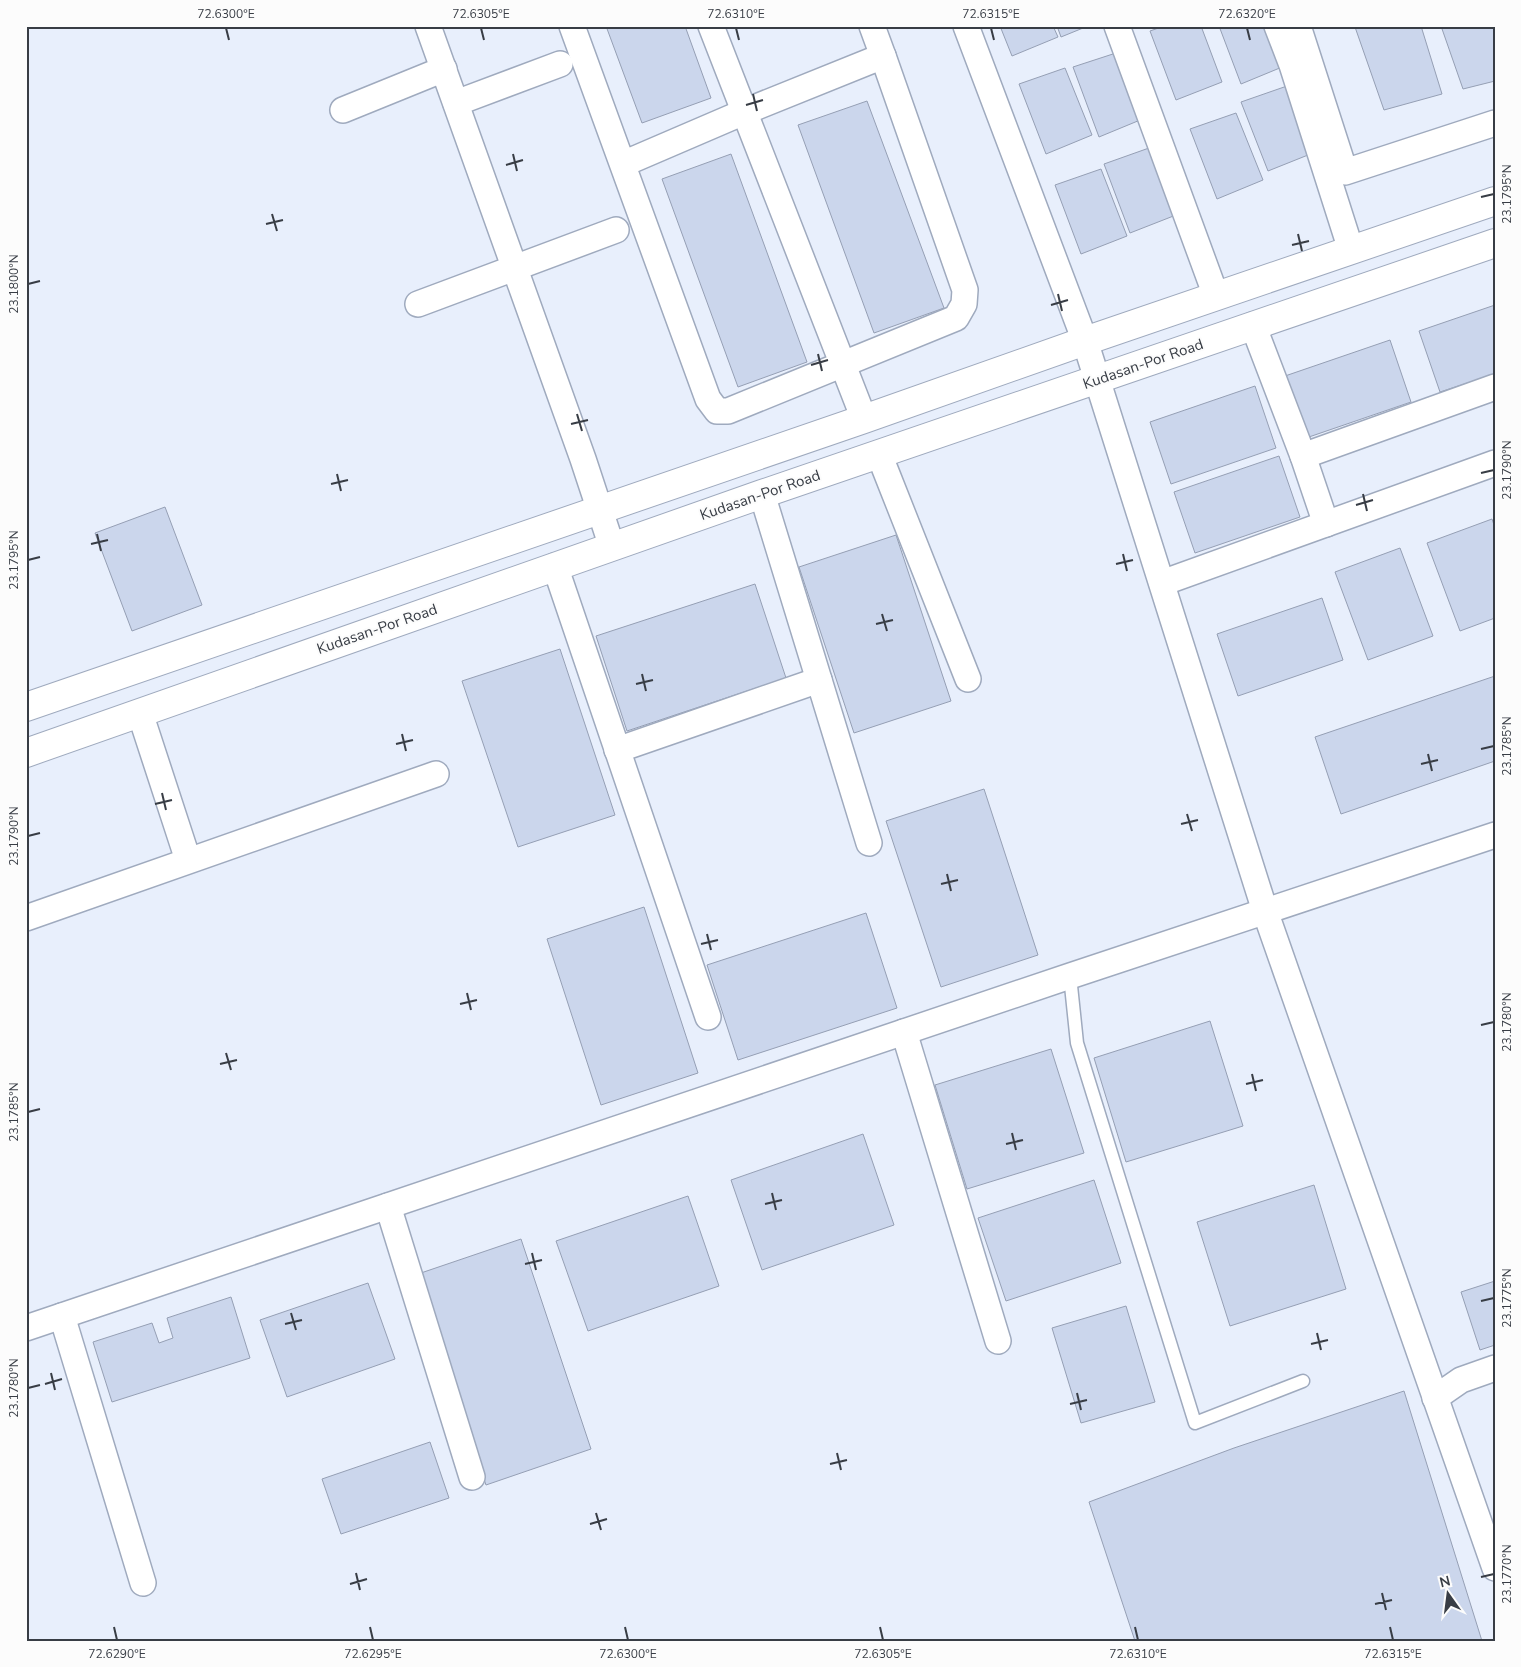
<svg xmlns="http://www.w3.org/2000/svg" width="1521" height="1667" viewBox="0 0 1521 1667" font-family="'Nunito Sans',sans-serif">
  <rect width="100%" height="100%" fill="#e8effc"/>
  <g fill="#cbd6ec" stroke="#959fb4">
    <polygon points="606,26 685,26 711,98 642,123"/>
    <polygon points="1000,26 1053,26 1058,37 1012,56"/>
    <polygon points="1057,26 1088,26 1061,37"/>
    <polygon points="1164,26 1201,26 1222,82 1176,100 1150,31"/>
    <polygon points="1219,26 1272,26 1287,65 1241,84"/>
    <polygon points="1357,26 1421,26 1442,94 1384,110 1355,27"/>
    <polygon points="1441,26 1495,26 1495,81 1463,89"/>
    <polygon points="1119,52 1145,118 1099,137 1073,67"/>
    <polygon points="1065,68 1092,135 1046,154 1019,84"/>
    <polygon points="1287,86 1313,153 1268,171 1241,102"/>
    <polygon points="867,101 944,308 874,333 798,125"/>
    <polygon points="1236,113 1263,180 1217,199 1190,129"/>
    <polygon points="1149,148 1176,215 1130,233 1104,164"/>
    <polygon points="731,154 807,362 738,387 662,179"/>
    <polygon points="1101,169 1127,236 1081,254 1055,185"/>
    <polygon points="1495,305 1495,374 1440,392 1419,331"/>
    <polygon points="1390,340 1411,402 1306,438 1285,376"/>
    <polygon points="1255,386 1276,448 1171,484 1150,422"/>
    <polygon points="1279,456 1300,517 1195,553 1174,492"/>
    <polygon points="165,507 202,605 132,631 95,533"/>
    <polygon points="1492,519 1495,528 1495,618 1460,631 1427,543"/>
    <polygon points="896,535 951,701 854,733 799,567"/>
    <polygon points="1400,548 1433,636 1368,660 1335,572"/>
    <polygon points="755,584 786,678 627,731 596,636"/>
    <polygon points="1322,598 1343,660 1238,696 1217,634"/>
    <polygon points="560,649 615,815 518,847 462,681"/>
    <polygon points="1495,676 1495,761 1341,814 1315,737"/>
    <polygon points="984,789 1038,955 941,987 886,821"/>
    <polygon points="644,907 698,1073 601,1105 547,939"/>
    <polygon points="866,913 897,1008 738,1060 707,965"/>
    <polygon points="1210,1021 1243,1126 1126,1162 1094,1058"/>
    <polygon points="1051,1049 1084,1153 967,1189 935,1085"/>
    <polygon points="863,1134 894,1225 762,1270 731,1180"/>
    <polygon points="1094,1180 1121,1263 1006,1301 978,1218"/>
    <polygon points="1314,1185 1346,1289 1230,1326 1197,1222"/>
    <polygon points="688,1196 719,1286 588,1331 556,1241"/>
    <polygon points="521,1239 591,1449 486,1485 415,1275"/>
    <polygon points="1495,1281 1495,1345 1480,1350 1461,1292"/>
    <polygon points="368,1283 395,1359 287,1397 260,1320"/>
    <polygon points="231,1297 250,1358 112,1402 93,1342 152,1323 159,1343 173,1338 167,1318"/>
    <polygon points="1126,1306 1155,1402 1081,1423 1052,1328"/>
    <polygon points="1404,1391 1482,1641 1135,1641 1089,1502 1234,1448"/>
    <polygon points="430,1442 449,1498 341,1534 322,1479"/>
  </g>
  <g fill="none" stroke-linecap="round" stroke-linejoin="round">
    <defs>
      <polyline id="service" points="1070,976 1077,1043 1195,1423 1303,1381"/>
      <g id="minor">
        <polyline points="428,26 583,459 612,547"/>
        <polyline points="572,26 708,399 717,411 728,411 956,318 964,304 965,290 883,56 744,112 623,164"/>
        <polyline points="711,26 864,419"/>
        <polyline points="872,26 883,56"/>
        <polyline points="966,26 1085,341 1265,911 1495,1568"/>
        <polyline points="1117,26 1216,296"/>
        <polyline points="1277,26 1292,65 1351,250"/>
        <polyline points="1298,26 1345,172 1495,123"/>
        <polyline points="456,103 560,64"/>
        <polyline points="343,110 444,69"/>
        <polyline points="418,304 616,230"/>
        <polyline points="1253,325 1303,456 1326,524"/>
        <polyline points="879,454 968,679"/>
        <polyline points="1303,456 1495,387"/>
        <polyline points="762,494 869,843"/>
        <polyline points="555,566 708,1017"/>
        <polyline points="1162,583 1495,463"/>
        <polyline points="140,713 188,860"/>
        <polyline points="617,750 819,680"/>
        <polyline points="26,918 436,774"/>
        <polyline points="904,1032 998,1341"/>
        <polyline points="388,1206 472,1477"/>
        <polyline points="62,1316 143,1583"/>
        <polyline points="26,1328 1070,976 1495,835"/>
        <polyline points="1435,1398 1461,1380 1495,1368"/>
      </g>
      <g id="tertiary">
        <polyline points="26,707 864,419 1085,341 1495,201"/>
        <polyline points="26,753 762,494 1495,243"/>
      </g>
    </defs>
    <use href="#service" stroke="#9faabe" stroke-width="15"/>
    <use href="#minor" stroke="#9faabe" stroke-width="28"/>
    <use href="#tertiary" stroke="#9faabe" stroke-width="30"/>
    <use href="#service" stroke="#fff" stroke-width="12"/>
    <use href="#minor" stroke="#fff" stroke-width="25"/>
    <use href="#tertiary" stroke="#fff" stroke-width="28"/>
  </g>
  <path fill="none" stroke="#383d45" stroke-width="2" d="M226,28L229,40M481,28L484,40M736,28L739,40M991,28L994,40M1247,28L1250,40M753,94L757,111M746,105L763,100M513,154L517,171M506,165L523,160M1481,197L1494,194M272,214L277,231M266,224L283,220M1298,234L1302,251M1292,245L1309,241M28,284L40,281M1058,294L1062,311M1051,305L1068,300M818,354L822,371M811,365L828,360M577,414L582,431M571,424L588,420M1481,473L1494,470M337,474L341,491M331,484L348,480M1363,494L1367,511M1356,505L1373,500M97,534L101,551M91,544L108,540M1123,554L1127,571M28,560L40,557M1116,564L1133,560M882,614L887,631M876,624L893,620M642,674L646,691M636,684L653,680M402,734L406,751M396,744L413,740M1481,749L1494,746M1428,754L1432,771M1421,764L1438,760M162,793L166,810M155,804L172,800M1187,814L1192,831M1181,824L1198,820M28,836L40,833M947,874L951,891M941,884L958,880M707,934L711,950M701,944L718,940M467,993L471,1010M460,1004L477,1000M1481,1025L1494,1022M226,1053L231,1070M220,1064L237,1060M1252,1074L1256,1091M1246,1084L1263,1080M28,1112L40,1109M1012,1133L1016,1150M1006,1144L1023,1140M772,1193L776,1210M765,1204L782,1200M532,1253L536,1270M525,1264L542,1260M1481,1301L1494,1298M291,1313L296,1330M285,1324L302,1320M1317,1333L1321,1350M1311,1344L1328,1340M51,1373L55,1390M45,1384L62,1379M28,1388L40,1385M1077,1393L1081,1410M1070,1404L1087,1400M837,1453L841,1470M830,1464L847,1460M596,1513L601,1530M590,1524L607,1519M356,1573L360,1590M1481,1577L1494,1574M350,1584L367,1579M1382,1593L1386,1610M1375,1604L1392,1600M114,1627L117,1640M370,1627L373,1640M625,1627L628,1640M880,1627L883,1640M1135,1627L1138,1640M1390,1627L1393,1640"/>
  <g text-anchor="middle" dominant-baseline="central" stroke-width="4" stroke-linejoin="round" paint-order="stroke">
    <g font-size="15" fill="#383d45" stroke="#fcfcfc">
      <text transform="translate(1143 364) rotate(-19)">Kudasan-Por Road</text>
      <text transform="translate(760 495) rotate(-19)">Kudasan-Por Road</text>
      <text transform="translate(377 629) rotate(-19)">Kudasan-Por Road</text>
    </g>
  </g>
  <rect width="1521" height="1667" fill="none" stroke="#fcfcfc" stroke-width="55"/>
  <g transform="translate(1448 1594) rotate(346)" stroke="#fcfcfc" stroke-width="4" paint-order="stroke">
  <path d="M0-4L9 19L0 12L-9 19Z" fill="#383d45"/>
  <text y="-8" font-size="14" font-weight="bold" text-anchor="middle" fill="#383d45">N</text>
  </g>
  <rect x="28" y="28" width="1466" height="1612" fill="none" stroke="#383d45" stroke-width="2"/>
  <g font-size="12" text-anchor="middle" fill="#383d45">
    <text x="226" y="18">72.6300°E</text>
    <text x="481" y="18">72.6305°E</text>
    <text x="736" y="18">72.6310°E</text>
    <text x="991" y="18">72.6315°E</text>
    <text x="1247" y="18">72.6320°E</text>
    <text transform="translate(1507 194) rotate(-90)" y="4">23.1795°N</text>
    <text transform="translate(14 284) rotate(-90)" y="4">23.1800°N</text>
    <text transform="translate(1507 470) rotate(-90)" y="4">23.1790°N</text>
    <text transform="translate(14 560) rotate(-90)" y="4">23.1795°N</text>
    <text transform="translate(1507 746) rotate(-90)" y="4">23.1785°N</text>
    <text transform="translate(14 836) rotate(-90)" y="4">23.1790°N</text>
    <text transform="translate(1507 1022) rotate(-90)" y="4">23.1780°N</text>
    <text transform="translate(14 1112) rotate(-90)" y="4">23.1785°N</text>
    <text transform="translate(1507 1298) rotate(-90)" y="4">23.1775°N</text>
    <text transform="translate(14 1388) rotate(-90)" y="4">23.1780°N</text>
    <text transform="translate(1507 1574) rotate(-90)" y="4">23.1770°N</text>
    <text x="117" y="1658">72.6290°E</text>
    <text x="373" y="1658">72.6295°E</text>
    <text x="628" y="1658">72.6300°E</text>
    <text x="883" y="1658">72.6305°E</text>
    <text x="1138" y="1658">72.6310°E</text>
    <text x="1393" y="1658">72.6315°E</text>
  </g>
</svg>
